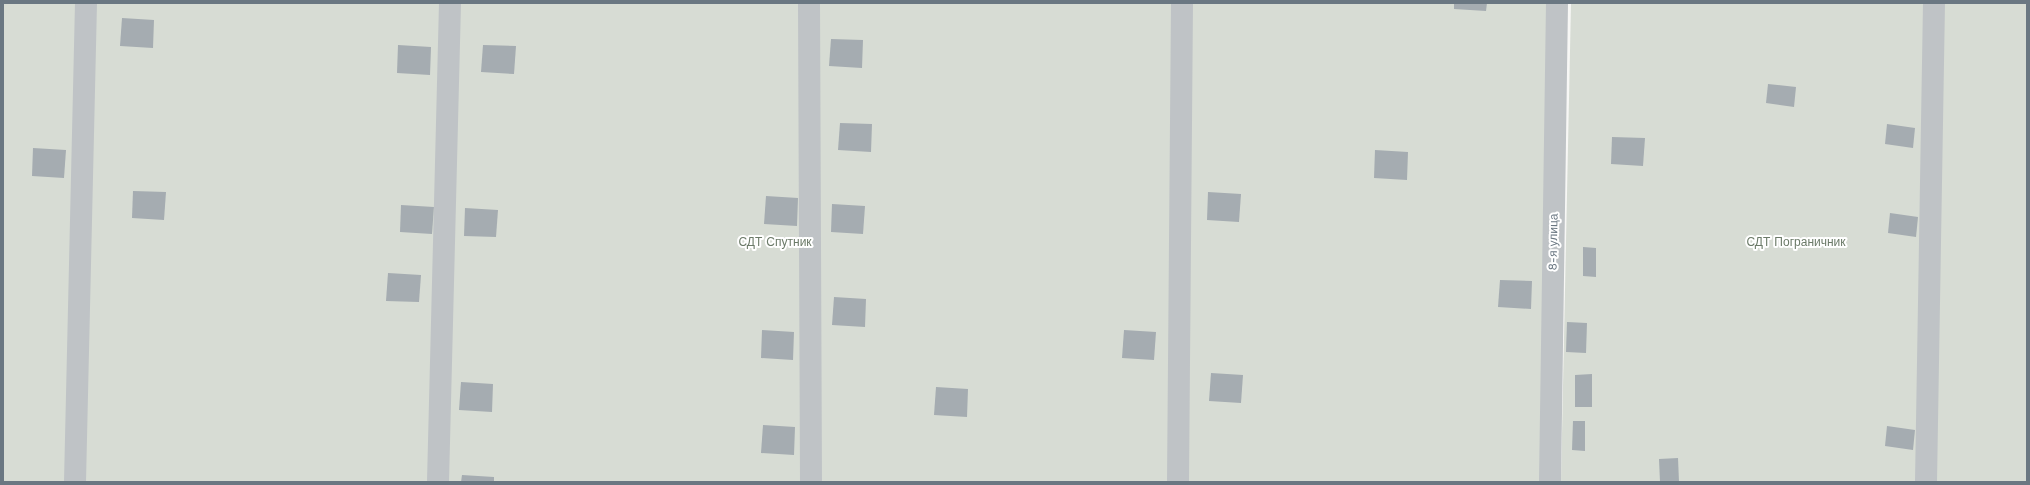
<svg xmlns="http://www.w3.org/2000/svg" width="2030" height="485" viewBox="0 0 2030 485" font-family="'Work Sans',sans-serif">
  <rect width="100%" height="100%" fill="#f7f7f5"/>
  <g fill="#d7dcd4">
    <polygon points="3,3 1551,3 1543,482 3,482"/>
    <polygon points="1571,3 2027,3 2027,482 1561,482"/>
  </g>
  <g fill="#a5acb1">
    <polygon points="1454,3 1487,3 1486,11 1454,9"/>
    <polygon points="122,18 154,20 153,48 120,46"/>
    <polygon points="831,39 863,40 862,68 829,66"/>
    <polygon points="398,45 431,47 430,75 397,73"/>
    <polygon points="483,45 516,46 514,74 481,72"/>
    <polygon points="1768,84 1796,87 1794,107 1766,103"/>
    <polygon points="840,123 872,124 871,152 838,150"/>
    <polygon points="1887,124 1915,128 1913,148 1885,144"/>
    <polygon points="1612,137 1645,138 1643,166 1611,164"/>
    <polygon points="33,148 66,150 64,178 32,176"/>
    <polygon points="1375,150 1408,152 1407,180 1374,178"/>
    <polygon points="133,191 166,192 164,220 132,218"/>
    <polygon points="1208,192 1241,194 1239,222 1207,220"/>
    <polygon points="766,196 798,198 797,226 764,224"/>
    <polygon points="832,204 865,206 863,234 831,232"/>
    <polygon points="401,205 434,207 432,234 400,232"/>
    <polygon points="465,208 498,210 496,237 464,236"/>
    <polygon points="1890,213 1918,217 1916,237 1888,233"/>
    <polygon points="1583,247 1596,248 1596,277 1583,276"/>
    <polygon points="388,273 421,275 419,302 386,301"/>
    <polygon points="1500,280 1532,281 1531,309 1498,307"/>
    <polygon points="834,297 866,299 865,327 832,325"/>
    <polygon points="1567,322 1587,323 1586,353 1566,352"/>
    <polygon points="762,330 794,332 793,360 761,358"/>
    <polygon points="1124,330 1156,332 1154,360 1122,358"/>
    <polygon points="1211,373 1243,375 1241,403 1209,401"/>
    <polygon points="1592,374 1592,407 1575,407 1575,375"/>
    <polygon points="461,382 493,384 492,412 459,410"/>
    <polygon points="936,387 968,389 967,417 934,415"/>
    <polygon points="1573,421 1585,421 1585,451 1572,450"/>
    <polygon points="763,425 795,427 794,455 761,453"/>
    <polygon points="1887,426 1915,430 1913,450 1885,446"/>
    <polygon points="1678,458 1679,482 1660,482 1659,459"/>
    <polygon points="462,475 494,477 494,482 461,482"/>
  </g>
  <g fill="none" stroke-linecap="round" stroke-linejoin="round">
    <g stroke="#bfc3c6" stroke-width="22">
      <polyline points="809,3 811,482"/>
      <polyline points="75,482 86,3"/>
      <polyline points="438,482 450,3"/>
      <polyline points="1178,482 1182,3"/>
      <polyline points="1550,482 1557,3"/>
      <polyline points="1926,482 1934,3"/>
    </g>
  </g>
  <g text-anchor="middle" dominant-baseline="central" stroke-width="4" stroke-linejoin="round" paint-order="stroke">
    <g font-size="12" fill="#6b7a68" stroke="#fff">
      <text x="775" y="242">СДТ Спутник</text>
      <text x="1796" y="242">СДТ Пограничник</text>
    </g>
    <g font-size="12" fill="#6a7782" stroke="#fff">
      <text transform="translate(1553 242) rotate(-89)">8-я улица</text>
    </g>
  </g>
  <rect width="2030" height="485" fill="none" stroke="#6a7782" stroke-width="8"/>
</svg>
